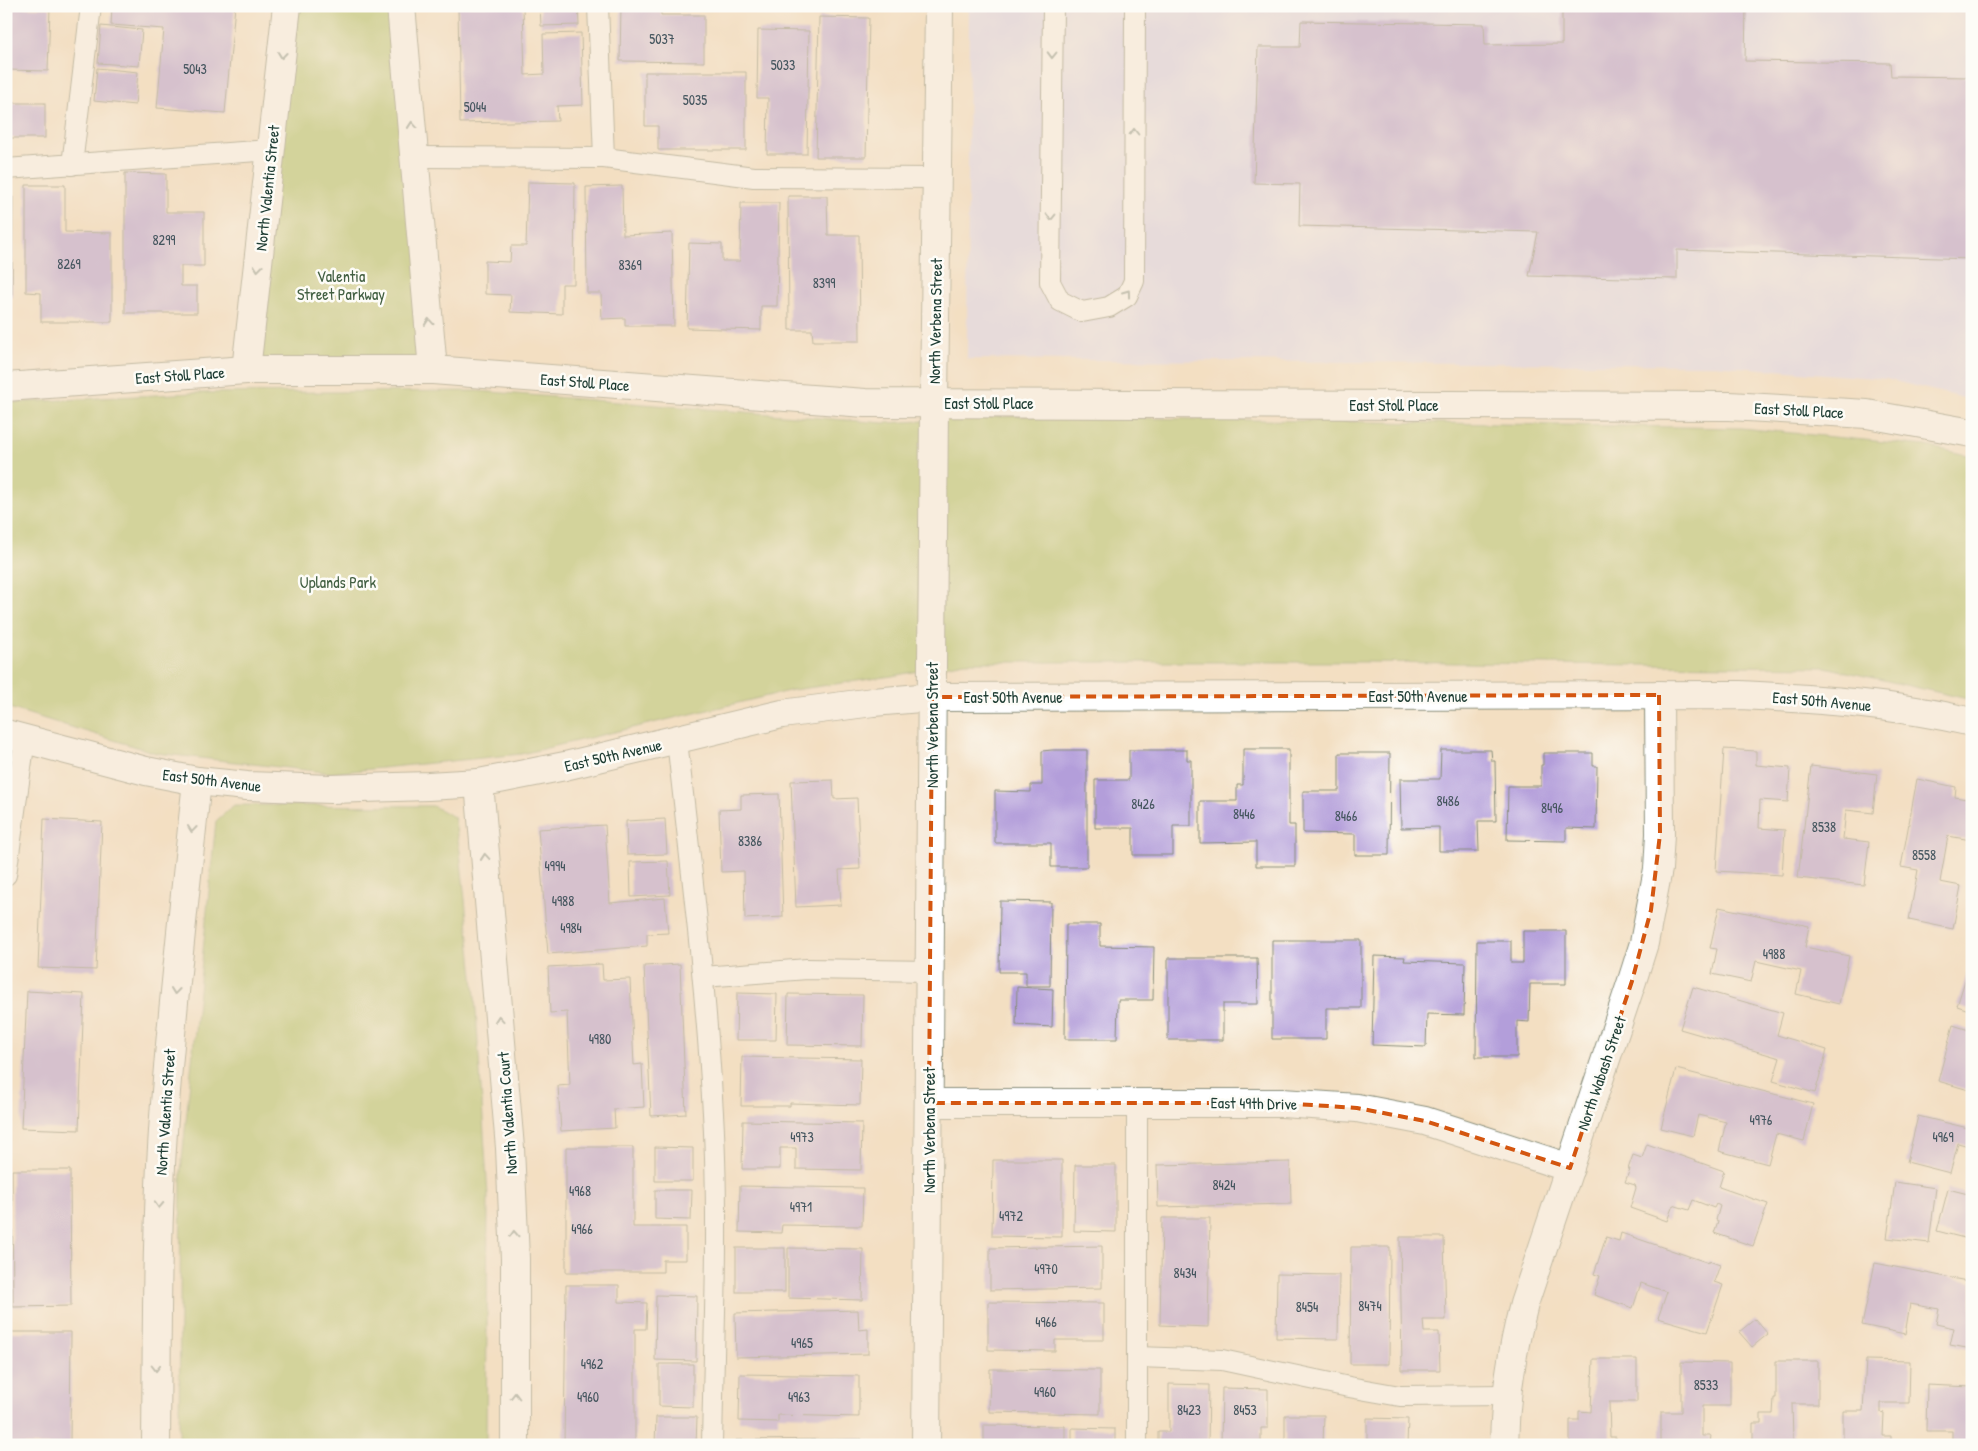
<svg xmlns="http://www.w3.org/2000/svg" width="1978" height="1451" viewBox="0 0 1978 1451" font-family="'Patrick Hand',sans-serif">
  <rect width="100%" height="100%" fill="#fdfcf7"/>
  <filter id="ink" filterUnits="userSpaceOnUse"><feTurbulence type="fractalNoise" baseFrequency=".02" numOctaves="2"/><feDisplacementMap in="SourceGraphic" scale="10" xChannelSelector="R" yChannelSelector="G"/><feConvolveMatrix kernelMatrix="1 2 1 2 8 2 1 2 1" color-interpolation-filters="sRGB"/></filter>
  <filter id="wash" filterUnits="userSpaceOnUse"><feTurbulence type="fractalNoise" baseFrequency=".0096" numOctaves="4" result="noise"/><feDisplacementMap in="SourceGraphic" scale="20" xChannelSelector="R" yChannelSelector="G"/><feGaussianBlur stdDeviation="1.12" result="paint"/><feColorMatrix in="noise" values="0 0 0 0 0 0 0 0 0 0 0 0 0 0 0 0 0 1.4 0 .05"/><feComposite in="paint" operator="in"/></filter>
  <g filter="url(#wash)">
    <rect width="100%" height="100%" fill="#f3dfc2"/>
    <polygon fill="#d9d7f7" points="969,6 1972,6 1972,400 1886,379 1715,365 967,359"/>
    <g fill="#adc56a" stroke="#66814f">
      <polygon points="287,6 401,6 433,370 246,370"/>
      <polygon points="478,391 884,423 1016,416 1741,428 1926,446 1972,456 1972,700 1825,667 1363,662 965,662 892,676 793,690 521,754 332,773 156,753 6,707 6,403 193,393"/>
      <polygon points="234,805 433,806 454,817 460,852 475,996 488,1196 486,1445 179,1445 181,1171 216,821"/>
    </g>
    <g id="blocks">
      <g fill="#b39eda">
        <polygon points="112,6 235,6 225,113 157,108 164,29 111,25"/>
        <polygon points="458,6 523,6 525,75 544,74 543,34 581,33 583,105 557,106 558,121 460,123"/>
        <polygon points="540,6 578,6 579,25 541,26"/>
        <polygon points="621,6 661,6 661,15 704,15 704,62 620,61"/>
        <polygon points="1562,6 1746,6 1745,61 1890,63 1891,76 1971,77 1972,259 1677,250 1677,279 1529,276 1538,232 1299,226 1300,184 1254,183 1258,47 1300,47 1301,21 1484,24 1485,45 1562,44"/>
        <polygon points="6,7 50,8 48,71 6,70"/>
        <polygon points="819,17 869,18 866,157 816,157"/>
        <polygon points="101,26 142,30 139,66 98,63"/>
        <polygon points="758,30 809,31 807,154 767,154 768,98 757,98"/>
        <polygon points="97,68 138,72 135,105 94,101"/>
        <polygon points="645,72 746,72 746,150 658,150 658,126 645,126"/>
        <rect x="6" y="103" width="39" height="35"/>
        <polygon points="125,173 166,174 166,212 204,212 204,266 181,266 181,286 197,286 197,313 125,313"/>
        <polygon points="528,182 575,183 574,284 562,284 562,314 510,312 511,295 485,294 485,261 510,262 511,246 526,246"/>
        <polygon points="26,185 65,185 65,232 112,233 112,322 41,322 41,293 26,292"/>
        <polygon points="622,186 623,235 672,233 674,326 625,326 625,318 602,319 601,293 587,293 586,187"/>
        <polygon points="788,196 827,196 828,235 859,235 860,341 813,341 812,330 789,330"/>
        <polygon points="6,197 13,197 12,296 6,296"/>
        <polygon points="741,203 779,203 777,306 761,306 761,330 687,328 689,243 722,244 722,261 740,261"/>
        <polygon points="1243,749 1289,749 1289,825 1295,825 1295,866 1256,866 1256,842 1200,843 1200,801 1237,801 1237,785 1243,785"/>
        <polygon points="1724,749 1756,751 1756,765 1790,768 1788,802 1760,800 1759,828 1785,830 1782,875 1716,871"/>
        <polygon points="1052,750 1087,750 1087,867 1051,867 1051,843 995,843 995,791 1031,792 1031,785 1042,785 1042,751"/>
        <polygon points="1129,750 1187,750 1187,760 1191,760 1191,826 1173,826 1173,855 1133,855 1133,828 1095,828 1095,780 1129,780"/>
        <polygon points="1441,750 1491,750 1492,761 1495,761 1496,821 1478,821 1479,851 1439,851 1439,827 1401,828 1400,779 1440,779"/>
        <polygon points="1339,753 1390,753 1389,855 1355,855 1355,834 1303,833 1303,791 1339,791"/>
        <polygon points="1543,753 1593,753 1593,766 1597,766 1596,829 1566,828 1566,841 1507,840 1508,786 1541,786 1541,765 1543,765"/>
        <polygon points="1811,766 1877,774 1873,813 1846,810 1843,839 1869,842 1864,885 1798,878"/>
        <polygon points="1917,779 1956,787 1955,797 1972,800 1971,840 1948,836 1940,882 1961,886 1953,929 1909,920 1918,870 1901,867"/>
        <polygon points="833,780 834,799 857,798 860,869 839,870 841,905 796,907 791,781"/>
        <polygon points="779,794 783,917 745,919 744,871 721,872 719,810 741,809 741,795"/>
        <polygon points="44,819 102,822 96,970 38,968"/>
        <polygon points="665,819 667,854 627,855 626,821"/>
        <polygon points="605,825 610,903 665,898 668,933 647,934 647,946 548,954 538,829"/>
        <polygon points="668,861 670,895 631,897 630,862"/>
        <polygon points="1000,901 1051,902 1050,986 1026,986 1026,972 999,972"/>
        <polygon points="1719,907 1809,926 1805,947 1849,956 1839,1004 1796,994 1801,971 1756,961 1751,982 1712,974 1717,949 1710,948"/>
        <polygon points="1066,924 1100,924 1100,946 1154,947 1153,1000 1118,1000 1117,1039 1065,1039"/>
        <polygon points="1523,931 1566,931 1566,984 1530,984 1529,1022 1517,1021 1517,1057 1476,1057 1477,941 1511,941 1511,963 1523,963"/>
        <polygon points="1272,940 1361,940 1361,1008 1326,1008 1326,1039 1272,1039"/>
        <polygon points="1374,956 1405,957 1404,961 1465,963 1464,1015 1427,1014 1426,1047 1372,1045"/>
        <polygon points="1168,958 1257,958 1258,1004 1223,1004 1223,1040 1168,1040"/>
        <polygon points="602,964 603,980 630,979 634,1065 642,1064 644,1107 614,1109 615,1128 561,1131 558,1086 570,1085 567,1012 550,1013 548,967"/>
        <polygon points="680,964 686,1114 651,1116 644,966"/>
        <polygon points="1967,974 1972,975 1972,1011 1957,1006"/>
        <polygon points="1017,987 1053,989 1052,1027 1016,1025"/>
        <polygon points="1693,987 1783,1013 1777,1035 1827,1050 1815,1093 1773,1081 1780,1058 1680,1029"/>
        <polygon points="27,991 84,994 79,1130 21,1128"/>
        <polygon points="737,993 777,994 776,1040 736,1040"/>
        <polygon points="788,994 863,995 862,1046 787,1045"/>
        <polygon points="1953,1025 1972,1031 1972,1091 1938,1081"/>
        <polygon points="742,1057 861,1059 860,1105 790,1103 790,1106 741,1106"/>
        <polygon points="1676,1069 1813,1104 1804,1141 1776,1134 1768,1164 1719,1151 1726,1122 1698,1115 1693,1136 1661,1128"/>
        <polygon points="1918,1116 1968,1128 1972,1116 1972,1147 1958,1143 1950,1173 1907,1162"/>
        <polygon points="743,1121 862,1123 861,1170 796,1169 796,1148 780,1148 780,1169 742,1169"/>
        <polygon points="1647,1144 1724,1171 1719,1187 1768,1204 1753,1246 1714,1233 1718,1221 1716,1220 1720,1206 1716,1204 1714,1208 1693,1200 1689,1210 1673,1205 1667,1221 1630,1208 1636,1188 1635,1185 1625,1182 1630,1169 1628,1169 1633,1155 1642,1158"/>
        <polygon points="566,1147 633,1147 633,1227 686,1227 686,1260 663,1260 663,1272 566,1272"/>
        <polygon points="655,1147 693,1148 693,1181 655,1181"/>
        <polygon points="993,1160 1062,1160 1062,1237 992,1236"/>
        <polygon points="1290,1162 1291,1204 1158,1207 1157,1165"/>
        <polygon points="1075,1165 1116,1165 1116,1232 1074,1231"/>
        <polygon points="12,1170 70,1170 71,1306 13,1307"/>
        <polygon points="1895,1182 1936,1188 1929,1243 1887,1238"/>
        <polygon points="740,1186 863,1188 862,1226 782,1225 781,1233 739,1232"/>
        <polygon points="1948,1189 1972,1195 1972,1240 1937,1231"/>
        <polygon points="655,1190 692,1190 691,1220 655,1219"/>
        <polygon points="1162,1218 1210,1218 1208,1327 1160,1325"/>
        <polygon points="1621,1233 1709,1263 1709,1261 1720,1265 1714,1282 1723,1285 1707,1332 1658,1318 1667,1292 1641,1283 1633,1308 1594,1295 1600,1276 1594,1274 1606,1237 1619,1241"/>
        <polygon points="1400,1237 1444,1237 1446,1320 1423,1320 1424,1332 1439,1332 1440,1370 1402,1370"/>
        <polygon points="1102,1246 1102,1288 990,1290 990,1248"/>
        <polygon points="1351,1247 1390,1247 1389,1364 1350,1364"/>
        <rect x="736" y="1248" width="49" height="44"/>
        <polygon points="788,1248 863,1249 862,1300 788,1298"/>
        <polygon points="1875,1263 1972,1282 1972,1349 1950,1345 1954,1328 1936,1324 1939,1309 1910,1304 1905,1334 1862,1325"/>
        <polygon points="1277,1274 1339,1275 1338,1339 1276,1338"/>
        <polygon points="566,1285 619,1285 619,1302 647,1303 646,1329 635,1329 635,1445 564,1445"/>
        <polygon points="656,1295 697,1296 696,1361 655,1360"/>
        <polygon points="988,1302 1104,1303 1104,1340 1055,1340 1055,1351 988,1350"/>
        <polygon points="858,1310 859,1330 868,1329 868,1354 736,1357 735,1313"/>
        <polygon points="1755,1319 1768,1334 1752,1347 1739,1332"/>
        <polygon points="11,1332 71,1332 70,1445 10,1445"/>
        <polygon points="1593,1359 1637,1359 1637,1402 1609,1402 1610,1437 1616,1437 1616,1445 1570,1445 1570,1420 1579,1420 1579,1411 1591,1412"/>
        <polygon points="1866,1360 1910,1361 1909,1403 1881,1403 1881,1412 1884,1413 1883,1436 1891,1436 1891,1445 1843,1445 1843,1411 1863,1411"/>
        <polygon points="1776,1361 1818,1361 1818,1404 1792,1404 1793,1440 1798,1440 1798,1445 1753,1445 1753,1423 1761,1423 1761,1414 1773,1414 1774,1398 1776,1398"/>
        <polygon points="1681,1362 1730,1363 1730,1406 1702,1406 1702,1436 1711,1436 1710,1445 1661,1445 1661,1412 1681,1412"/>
        <polygon points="659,1364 693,1364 693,1407 659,1406"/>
        <polygon points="990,1369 1100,1370 1100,1414 989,1412"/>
        <polygon points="740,1374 859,1376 859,1417 778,1415 778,1422 739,1421"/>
        <polygon points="1169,1384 1209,1385 1208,1445 1158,1445 1158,1432 1169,1432"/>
        <polygon points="1927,1385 1972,1387 1972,1445 1952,1445 1952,1431 1926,1431"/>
        <polygon points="1222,1388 1268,1389 1268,1428 1261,1428 1261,1445 1221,1445"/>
        <polygon points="1285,1415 1324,1415 1323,1445 1285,1445"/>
        <polygon points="656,1417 697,1417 696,1445 655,1445"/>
        <polygon points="1367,1418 1408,1419 1407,1445 1367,1445"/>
        <polygon points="984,1425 1065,1426 1065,1445 984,1445"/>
        <polygon points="1072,1428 1115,1429 1115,1445 1072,1445"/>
        <polygon points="862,1439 862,1445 736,1445 736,1440"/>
      </g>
    </g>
  </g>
  <g filter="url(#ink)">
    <use href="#blocks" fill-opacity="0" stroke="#898e7b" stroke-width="1"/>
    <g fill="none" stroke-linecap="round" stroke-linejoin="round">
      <defs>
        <g id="lane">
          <polyline points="598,6 604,158"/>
          <polyline points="1053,6 1050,282 1060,301 1082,312 1109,307 1127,296 1134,281 1135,6"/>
          <polyline points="415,157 604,158 754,177 937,178"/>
          <polyline points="72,165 91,6"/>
          <polyline points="6,169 271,150"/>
          <path d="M677,740C690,859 705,978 712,1097C720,1213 714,1329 712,1445"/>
          <polyline points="6,875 25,739"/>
          <polyline points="703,977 807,969 930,971"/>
          <polyline points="1137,1357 1222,1360 1349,1387 1400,1396 1506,1395"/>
          <polyline points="1137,1445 1137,1103"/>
        </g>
        <g id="street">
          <polyline points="401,6 433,370"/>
          <polyline points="246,370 287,6"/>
          <polyline points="6,387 246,370 433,370 865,403 1729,406 1867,414 1972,433"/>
          <path d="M6,734L146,771L197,781L247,786L331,789L428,786L479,783L565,766L782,714L873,702L932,697L1740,695C1818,699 1895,704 1972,722"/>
          <polyline points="479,783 510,1148 515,1259 515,1445"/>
          <polyline points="929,1103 1282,1103 1357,1108 1425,1121 1570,1168"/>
          <path d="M156,1445C157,1340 156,1235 163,1131C171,1014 185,897 197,781"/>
          <path d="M1504,1445C1505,1396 1512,1350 1524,1304L1632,981L1644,943L1658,869L1660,834L1659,695"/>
        </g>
        <polyline id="secondary" points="926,1445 934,403 939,6"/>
      </defs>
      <use href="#lane" stroke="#898e7b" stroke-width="22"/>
      <use href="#street" stroke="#898e7b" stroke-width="30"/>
      <use href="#secondary" stroke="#898e7b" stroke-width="30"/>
      <use href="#lane" stroke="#fff" stroke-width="20"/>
      <use href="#street" stroke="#fff" stroke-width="28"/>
      <use href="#secondary" stroke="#fff" stroke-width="28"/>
    </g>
    <defs><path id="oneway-chevron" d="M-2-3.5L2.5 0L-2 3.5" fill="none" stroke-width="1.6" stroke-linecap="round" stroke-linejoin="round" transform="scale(1.25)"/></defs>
    <g stroke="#8f9e9a">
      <use href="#oneway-chevron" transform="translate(282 55) rotate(96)"/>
      <use href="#oneway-chevron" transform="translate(1052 55) rotate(91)"/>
      <use href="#oneway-chevron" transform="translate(412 125) rotate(-95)"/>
      <use href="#oneway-chevron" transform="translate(1134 132) rotate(-90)"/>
      <use href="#oneway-chevron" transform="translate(1051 217) rotate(91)"/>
      <use href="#oneway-chevron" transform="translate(258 268) rotate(96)"/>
      <use href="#oneway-chevron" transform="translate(1127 293) rotate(-54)"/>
      <use href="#oneway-chevron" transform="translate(429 322) rotate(-95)"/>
      <use href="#oneway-chevron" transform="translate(192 829) rotate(96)"/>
      <use href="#oneway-chevron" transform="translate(485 857) rotate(-95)"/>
      <use href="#oneway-chevron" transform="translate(175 991) rotate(96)"/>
      <use href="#oneway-chevron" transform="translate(499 1019) rotate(-95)"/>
      <use href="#oneway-chevron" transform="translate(159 1205) rotate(93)"/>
      <use href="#oneway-chevron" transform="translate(514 1234) rotate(-93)"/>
      <use href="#oneway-chevron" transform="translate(156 1368) rotate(90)"/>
      <use href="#oneway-chevron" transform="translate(515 1396) rotate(-90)"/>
    </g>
  </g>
  <path d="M0 0H1978V1451H0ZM1659,695L1660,834L1651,910L1632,981L1570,1168L1425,1121L1357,1108L1282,1103H929L932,697Z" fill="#f3dfc2" fill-opacity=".55" fill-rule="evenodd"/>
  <path fill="none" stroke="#d45610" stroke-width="4" stroke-dasharray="10 6" stroke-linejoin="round" d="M1659,695L1660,834L1651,910L1632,981L1570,1168L1425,1121L1357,1108L1282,1103H929L932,697Z"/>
  <g text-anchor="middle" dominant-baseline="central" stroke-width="5" stroke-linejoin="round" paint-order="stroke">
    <g font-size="14" fill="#44555e">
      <text x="662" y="38">5037</text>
      <text x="783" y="64">5033</text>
      <text x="195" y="68">5043</text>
      <text x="695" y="99">5035</text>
      <text x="475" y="106">5044</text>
      <text x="164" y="239">8299</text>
      <text x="69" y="263">8269</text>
      <text x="630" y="264">8369</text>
      <text x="824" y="282">8399</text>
      <text x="1448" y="800">8486</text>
      <text x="1143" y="803">8426</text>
      <text x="1552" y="807">8496</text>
      <text x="1244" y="813">8446</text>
      <text x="1346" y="815">8466</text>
      <text x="1824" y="826">8538</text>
      <text x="750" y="840">8386</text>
      <text x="1924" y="854">8558</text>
      <text x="555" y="865">4994</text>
      <text x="563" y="900">4988</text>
      <text x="571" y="927">4984</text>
      <text x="1774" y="953">4988</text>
      <text x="600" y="1038">4980</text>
      <text x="1761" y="1119">4976</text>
      <text x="802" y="1136">4973</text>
      <text x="1943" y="1136">4969</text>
      <text x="1224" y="1184">8424</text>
      <text x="580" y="1190">4968</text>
      <text x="801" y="1206">4971</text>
      <text x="1011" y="1215">4972</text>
      <text x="582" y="1228">4966</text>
      <text x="1046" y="1268">4970</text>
      <text x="1185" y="1272">8434</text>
      <text x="1370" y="1305">8474</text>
      <text x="1307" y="1306">8454</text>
      <text x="1046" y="1321">4966</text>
      <text x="802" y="1342">4965</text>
      <text x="592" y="1363">4962</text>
      <text x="1706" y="1384">8533</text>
      <text x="1045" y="1391">4960</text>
      <text x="588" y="1396">4960</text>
      <text x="799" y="1396">4963</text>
      <text x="1189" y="1409">8423</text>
      <text x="1245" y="1409">8453</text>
    </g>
    <g font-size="16" fill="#1f3d34" stroke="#fdfcf7">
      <text transform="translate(267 188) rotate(-84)">North Valentia Street</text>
      <text transform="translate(935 321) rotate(-89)">North Verbena Street</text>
      <text transform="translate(180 375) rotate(-4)">East Stoll Place</text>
      <text transform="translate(585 382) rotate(4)">East Stoll Place</text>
      <text x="989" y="403">East Stoll Place</text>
      <text x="1394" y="405">East Stoll Place</text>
      <text transform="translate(1799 410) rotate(3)">East Stoll Place</text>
      <text x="1418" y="696">East 50th Avenue</text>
      <text x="1013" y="697">East 50th Avenue</text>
      <text transform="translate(1822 701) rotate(5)">East 50th Avenue</text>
      <text transform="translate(932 725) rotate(-90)">North Verbena Street</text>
      <text transform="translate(613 755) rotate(-13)">East 50th Avenue</text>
      <text transform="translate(212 780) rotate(7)">East 50th Avenue</text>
      <text transform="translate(1601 1073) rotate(-71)">North Wabash Street</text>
      <text transform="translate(1254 1103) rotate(1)">East 49th Drive</text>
      <text transform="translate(165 1112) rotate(-86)">North Valentia Street</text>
      <text transform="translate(507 1113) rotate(-94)">North Valentia Court</text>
      <text transform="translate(929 1130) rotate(-90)">North Verbena Street</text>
    </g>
    <g font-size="16" fill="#425f42" stroke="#fdfcf7">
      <text x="341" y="276">Valentia<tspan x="341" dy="18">Street Parkway</tspan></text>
      <text x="338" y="582">Uplands Park</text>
    </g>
  </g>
  <rect width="1978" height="1451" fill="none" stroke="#fdfcf7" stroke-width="25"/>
</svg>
